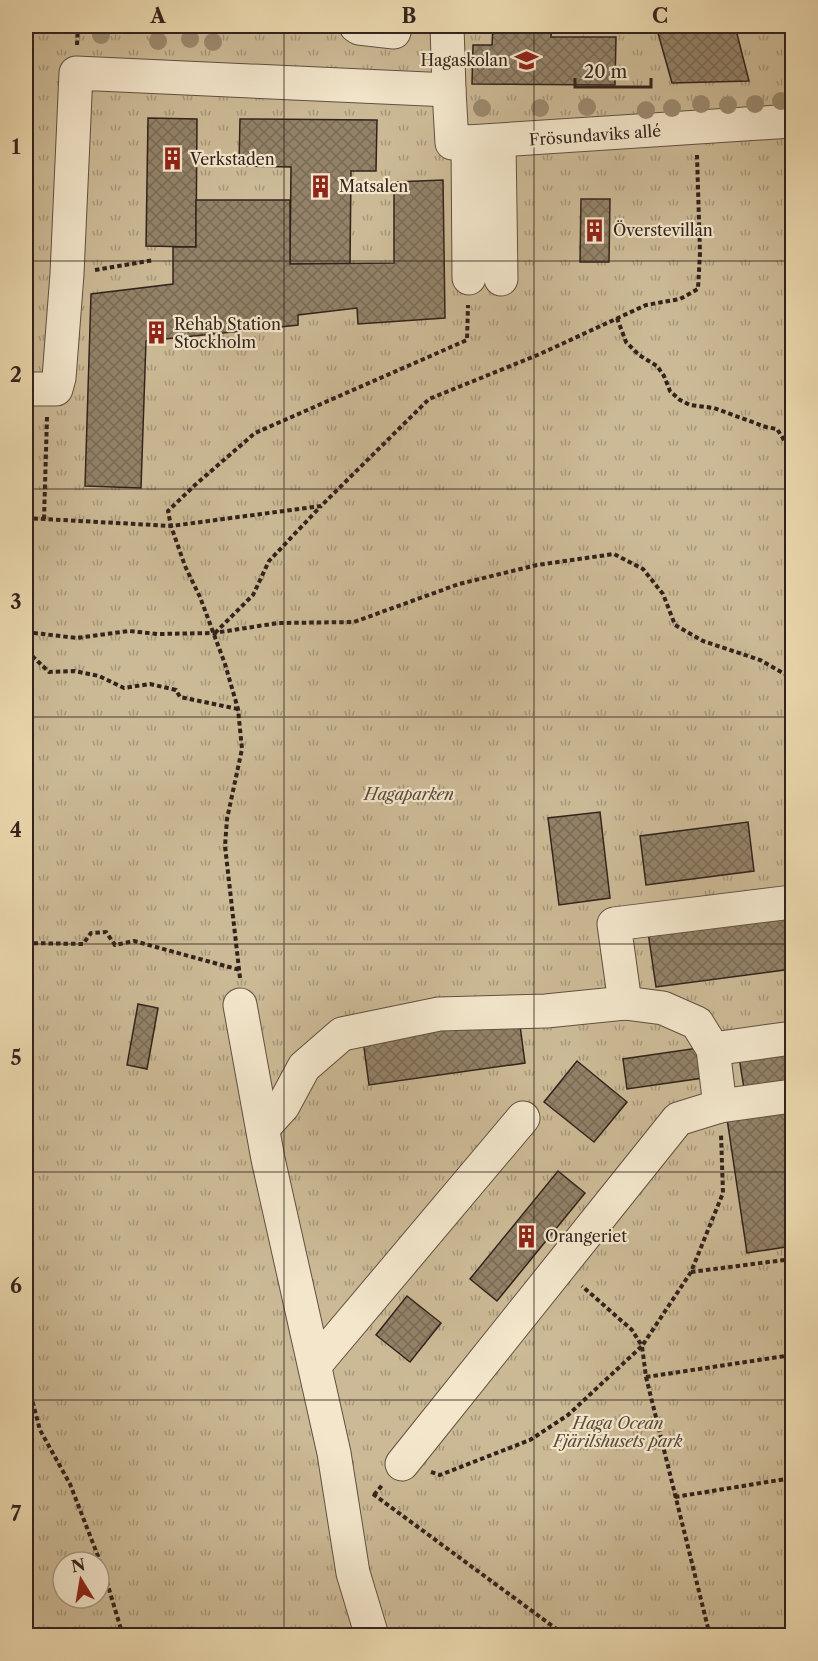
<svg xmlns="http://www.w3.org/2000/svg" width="818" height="1661" viewBox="0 0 818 1661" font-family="'Libre Caslon Text',serif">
  <defs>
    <pattern id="park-tufts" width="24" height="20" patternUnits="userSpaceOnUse" patternTransform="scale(1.5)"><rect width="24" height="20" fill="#ccba96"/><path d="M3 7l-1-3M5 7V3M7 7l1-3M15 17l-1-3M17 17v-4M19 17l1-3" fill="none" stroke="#a6977a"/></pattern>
    <pattern id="building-cross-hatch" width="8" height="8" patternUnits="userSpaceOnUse" patternTransform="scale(1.5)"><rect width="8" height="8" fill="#938268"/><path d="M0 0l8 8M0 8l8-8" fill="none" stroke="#796a55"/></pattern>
  </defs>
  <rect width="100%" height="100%" fill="#ecd9af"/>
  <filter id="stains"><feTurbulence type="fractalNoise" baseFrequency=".00333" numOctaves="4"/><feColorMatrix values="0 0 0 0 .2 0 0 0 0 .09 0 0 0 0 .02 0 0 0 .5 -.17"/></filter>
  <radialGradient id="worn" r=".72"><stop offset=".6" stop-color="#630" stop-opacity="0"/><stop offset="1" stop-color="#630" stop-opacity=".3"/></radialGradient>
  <path fill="url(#park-tufts)" stroke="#7f6e59" stroke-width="1.5" fill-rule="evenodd" d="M26,26H792V1635L26,1636ZM63,1562H99V1598H63Z"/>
  <g fill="url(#building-cross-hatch)" stroke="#32231c" stroke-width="1.5">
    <polygon points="493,26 552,26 551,37 616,37 615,85 472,84 473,45 492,45"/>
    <polygon points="656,26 735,26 749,81 672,83"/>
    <polygon points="148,118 197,119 196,247 146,246"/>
    <polygon points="240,119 377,120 376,171 351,171 350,264 290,264 291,167 239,166"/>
    <polygon points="443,180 445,318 358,324 357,308 298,315 298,325 146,341 141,488 85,486 91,294 173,284 173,247 196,247 196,200 290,200 290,264 394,263 394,182"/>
    <polygon points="581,199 610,199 609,262 580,262"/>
    <polygon points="792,212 792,246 789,213"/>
    <polygon points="600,812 610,898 559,905 548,818"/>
    <polygon points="748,822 754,871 646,885 640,836"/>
    <polygon points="792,912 792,969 656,987 648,932"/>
    <polygon points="138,1004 158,1008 147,1069 127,1065"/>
    <polygon points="519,1018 525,1063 369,1085 363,1040"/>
    <polygon points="698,1048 703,1078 627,1089 623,1059"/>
    <polygon points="792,1049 792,1088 745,1095 739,1057"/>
    <polygon points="577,1061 627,1102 594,1142 544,1102"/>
    <polygon points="792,1102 792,1246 747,1253 726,1112"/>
    <polygon points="558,1171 585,1193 497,1301 470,1279"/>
    <polygon points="407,1296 441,1323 410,1362 376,1335"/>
  </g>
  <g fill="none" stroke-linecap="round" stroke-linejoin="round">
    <defs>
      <g id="minor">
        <polyline points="356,26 359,28 394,32"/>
        <polyline points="449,90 452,143 792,121"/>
        <polyline points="499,141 501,279"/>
        <polyline points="468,142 469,278"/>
        <polyline points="26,389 56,389 59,378 67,274 76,73 449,90 447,26"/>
        <polyline points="625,1003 614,924 792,902"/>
        <polyline points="240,1005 268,1159 334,1453 353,1573 372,1636"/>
        <polyline points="713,1049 792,1038"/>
        <polyline points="263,1128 283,1106 304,1067 342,1034 439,1014 546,1011 625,1003 663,1008 697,1023 713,1049 720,1106 792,1096"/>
        <polyline points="315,1365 523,1118"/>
        <polyline points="402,1464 678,1119 720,1106"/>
      </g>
    </defs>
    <use href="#minor" stroke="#605041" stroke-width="35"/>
    <g stroke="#32231c" stroke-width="4" stroke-dasharray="4.5 3" stroke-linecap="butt">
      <polyline points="77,45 78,26"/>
      <polyline points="95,270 154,260"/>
      <polyline points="617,318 626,342 639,355 657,366 664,376 670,391 680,400 690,405 714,408 766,427 777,429 788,446 792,447"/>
      <polyline points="26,518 171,526 321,506 429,399 540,354 646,305 680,299 698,289 700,253 697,155"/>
      <polyline points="44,519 47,417"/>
      <polyline points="26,632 77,638 129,631 158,634 214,633 278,623 354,622 459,584 537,565 614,554 643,569 663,594 675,625 703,641 760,660 792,678"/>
      <polyline points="215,633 253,595 269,561 321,506"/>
      <polyline points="26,652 29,653 49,672 74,671 99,676 124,688 150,684 176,690 180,697 238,709"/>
      <polyline points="26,943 83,944 91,933 106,932 115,945 134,941 240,970"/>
      <polyline points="240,978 225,846 227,819 242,749 238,709 225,664 200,597 185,566 171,526 168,511 195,485 255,433 467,340 468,305"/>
      <polyline points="691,1272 792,1259"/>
      <polyline points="26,1365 26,1377 40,1430 70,1484 103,1569 123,1636"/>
      <polyline points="646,1377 792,1355"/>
      <polyline points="431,1472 440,1475 530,1440 568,1415 642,1346 632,1330 582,1286"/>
      <polyline points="373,1494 566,1636"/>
      <polyline points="374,1495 383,1484"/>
      <polyline points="675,1497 792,1478"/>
      <polyline points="26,1631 33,1636"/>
      <polyline points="710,1636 646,1377 642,1346 691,1272 723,1193 721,1134"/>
    </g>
    <use href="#minor" stroke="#f3e6cb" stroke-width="33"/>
  </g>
  <g fill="#9b8a6f">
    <circle cx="101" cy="35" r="9"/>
    <circle cx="190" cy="39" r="9"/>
    <circle cx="158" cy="41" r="9"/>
    <circle cx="213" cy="42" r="9"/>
    <circle cx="781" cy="101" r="9"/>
    <circle cx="701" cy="104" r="9"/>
    <circle cx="755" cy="104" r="9"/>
    <circle cx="728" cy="105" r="9"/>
    <circle cx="587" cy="107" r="9"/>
    <circle cx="482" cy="108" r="9"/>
    <circle cx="540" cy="108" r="9"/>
    <circle cx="672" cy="108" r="9"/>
    <circle cx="646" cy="110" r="9"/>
  </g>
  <path fill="none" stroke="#32231c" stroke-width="1.5" stroke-opacity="0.55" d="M284,26V1636M534,26V1636M26,261H792M26,489H792M26,717H792M26,944H792M26,1172H792M26,1400H792"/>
  <defs>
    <symbol id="school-bare" viewBox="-9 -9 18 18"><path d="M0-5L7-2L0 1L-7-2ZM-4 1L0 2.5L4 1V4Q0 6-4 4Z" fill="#8f2418" stroke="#f3e6cb" stroke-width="2.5" paint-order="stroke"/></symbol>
    <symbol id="building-bare" viewBox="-9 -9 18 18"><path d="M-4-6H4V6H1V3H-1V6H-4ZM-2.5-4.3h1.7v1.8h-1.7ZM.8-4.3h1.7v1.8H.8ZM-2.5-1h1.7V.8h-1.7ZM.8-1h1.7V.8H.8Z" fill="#8f2418" stroke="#f3e6cb" stroke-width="2.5" paint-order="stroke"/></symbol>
  </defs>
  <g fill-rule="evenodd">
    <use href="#school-bare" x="510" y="44" width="33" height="33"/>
    <use href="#building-bare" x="156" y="142" width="33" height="33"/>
    <use href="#building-bare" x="304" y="170" width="33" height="33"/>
    <use href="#building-bare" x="578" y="214" width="33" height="33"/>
    <use href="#building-bare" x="140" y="316" width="33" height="33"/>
    <use href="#building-bare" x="510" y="1220" width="33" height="33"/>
  </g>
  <g text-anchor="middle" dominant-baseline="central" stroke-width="4.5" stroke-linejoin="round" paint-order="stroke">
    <g font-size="16" fill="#32231c" stroke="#f3e6cb" text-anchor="start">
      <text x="508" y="60" text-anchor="end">Hagaskolan</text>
      <text x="190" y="159">Verkstaden</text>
      <text x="339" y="186">Matsalen</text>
      <text x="613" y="230">Överstevillan</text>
      <text x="174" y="324">Rehab Station<tspan x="174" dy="18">Stockholm</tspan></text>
      <text x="545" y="1236">Orangeriet</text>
    </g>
    <g font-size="16" fill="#32231c" stroke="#f3e6cb">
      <text transform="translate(595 135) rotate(-4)">Frösundaviks allé</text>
    </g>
    <g font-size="16" font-style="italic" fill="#58493a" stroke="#f3e6cb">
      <text x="409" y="794">Hagaparken</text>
      <text x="618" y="1423">Haga Ocean<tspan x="618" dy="18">Fjärilshusets park</tspan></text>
    </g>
  </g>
  <rect width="818" height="1661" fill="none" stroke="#ecd9af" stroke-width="66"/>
  <g transform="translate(81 1580) rotate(349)"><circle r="28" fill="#f3e6cb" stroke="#a69885" stroke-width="1.5"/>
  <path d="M0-4.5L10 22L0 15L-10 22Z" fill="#8f2418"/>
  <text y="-9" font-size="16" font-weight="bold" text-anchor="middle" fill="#32231c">N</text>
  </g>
  <path d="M575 78v9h76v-9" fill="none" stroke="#32231c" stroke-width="3"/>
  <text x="584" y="78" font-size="18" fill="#32231c" stroke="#f3e6cb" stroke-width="4.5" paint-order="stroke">20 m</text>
  <rect x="33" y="33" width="752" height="1595" fill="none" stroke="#32231c" stroke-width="2"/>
  <g font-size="20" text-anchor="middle" font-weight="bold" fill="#32231c">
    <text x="158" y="23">A</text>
    <text x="409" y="23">B</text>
    <text x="660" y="23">C</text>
    <text x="16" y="154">1</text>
    <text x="16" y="382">2</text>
    <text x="16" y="609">3</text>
    <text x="16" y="837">4</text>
    <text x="16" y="1065">5</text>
    <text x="16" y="1293">6</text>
    <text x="16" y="1521">7</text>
  </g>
  <rect width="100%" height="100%" filter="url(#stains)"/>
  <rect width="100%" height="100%" fill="url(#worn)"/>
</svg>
